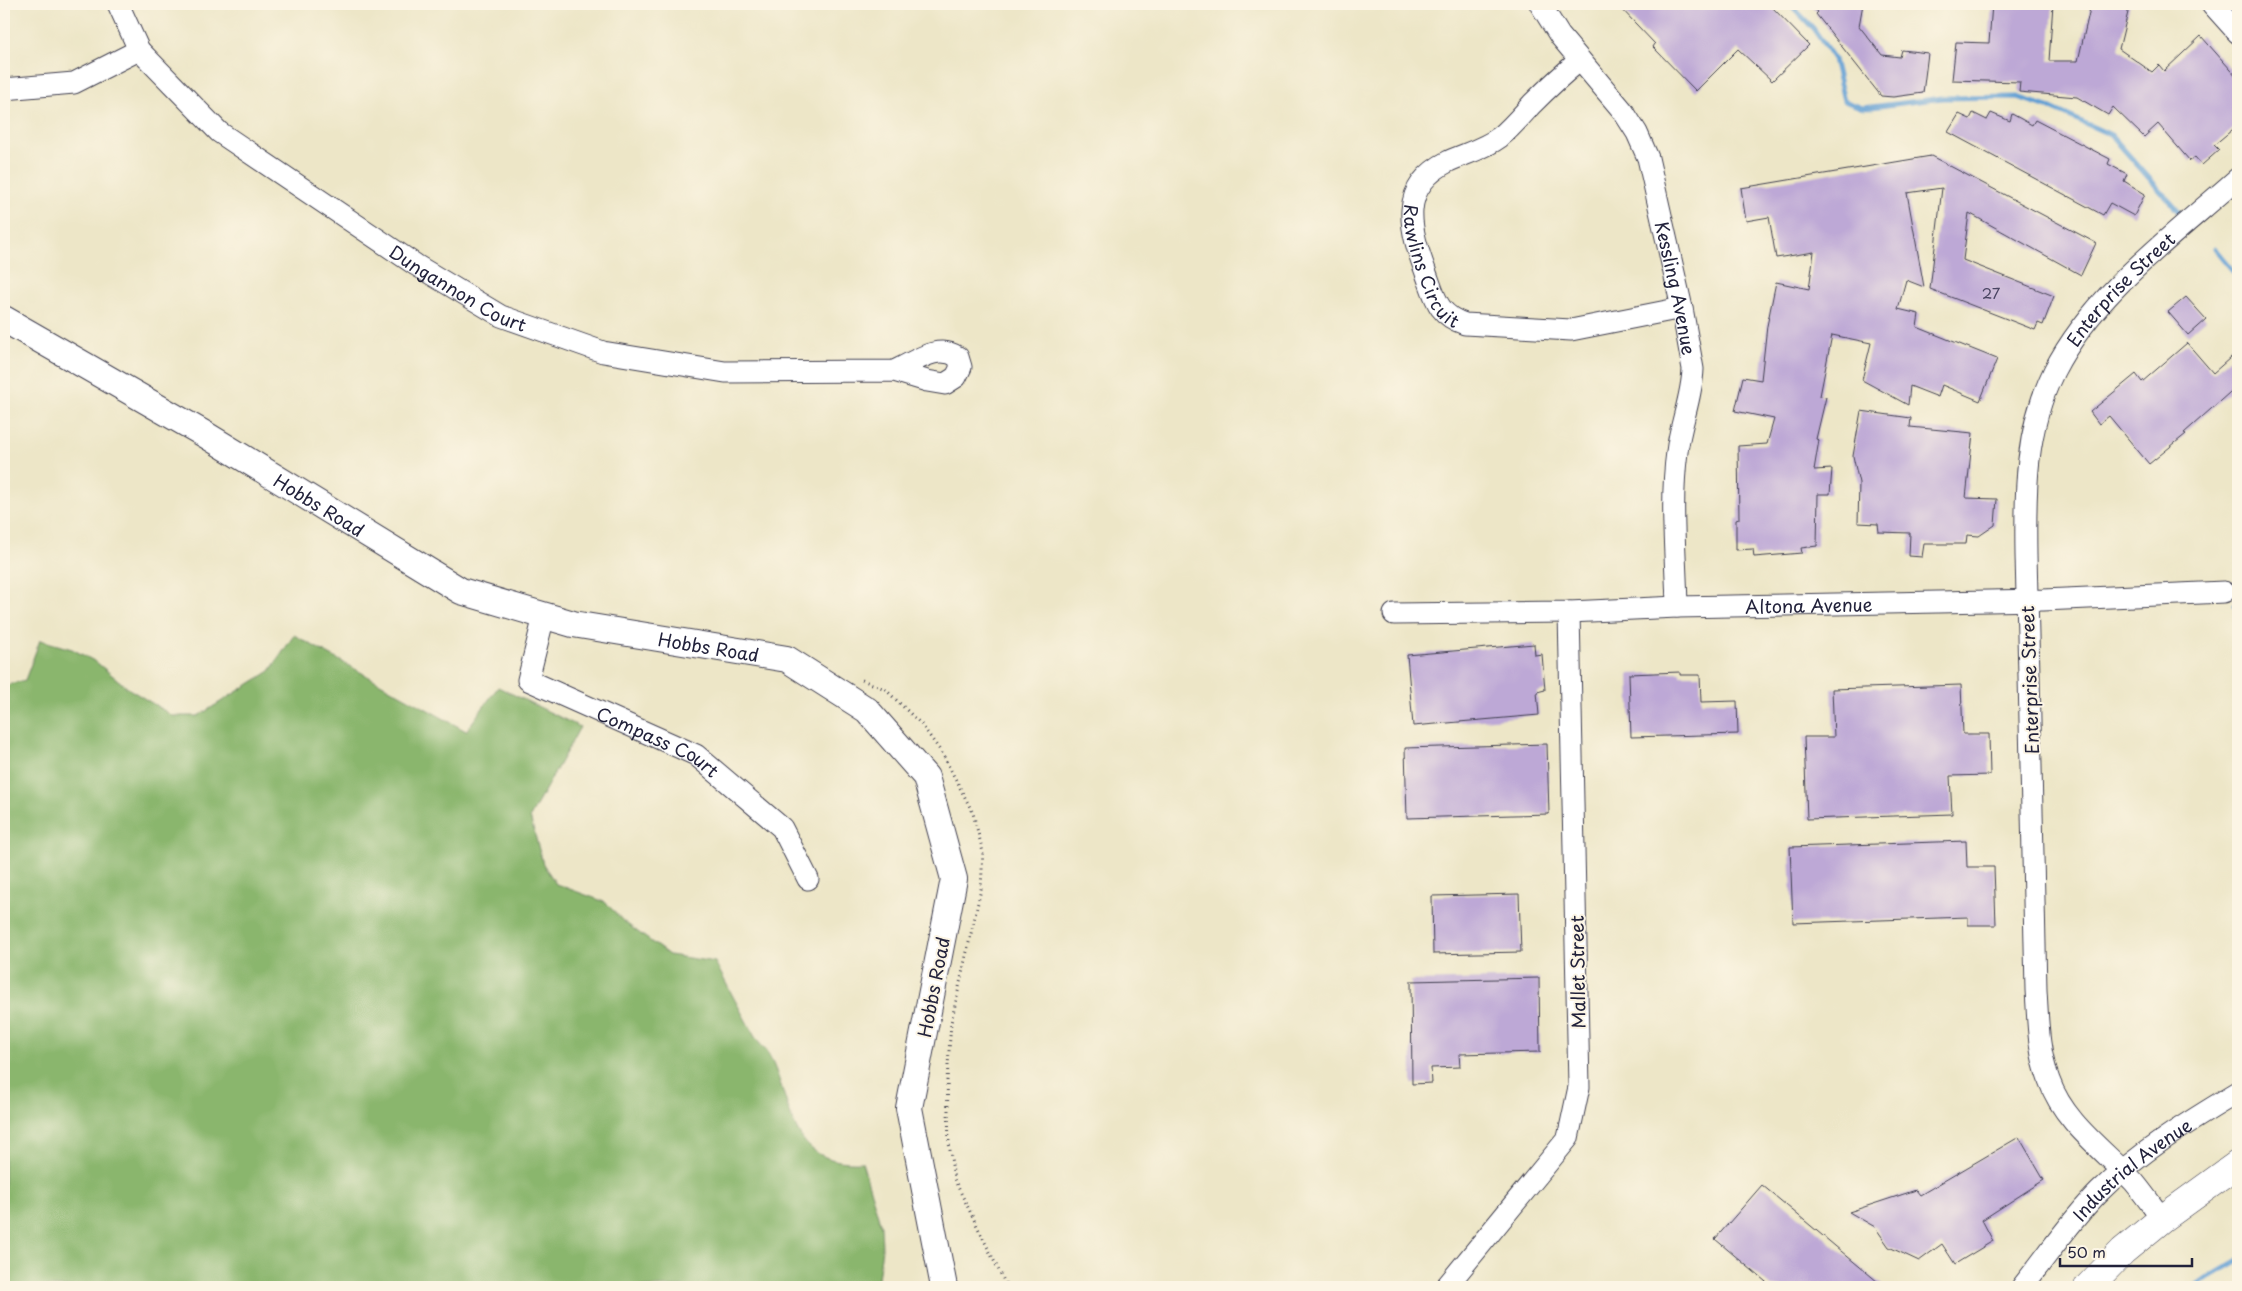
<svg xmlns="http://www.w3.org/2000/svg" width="2242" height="1291" viewBox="0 0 2242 1291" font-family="'Playpen Sans',sans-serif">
  <rect width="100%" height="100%" fill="#fcf5e5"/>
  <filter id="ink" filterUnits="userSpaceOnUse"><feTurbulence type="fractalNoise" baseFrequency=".02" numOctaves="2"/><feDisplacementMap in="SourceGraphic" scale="10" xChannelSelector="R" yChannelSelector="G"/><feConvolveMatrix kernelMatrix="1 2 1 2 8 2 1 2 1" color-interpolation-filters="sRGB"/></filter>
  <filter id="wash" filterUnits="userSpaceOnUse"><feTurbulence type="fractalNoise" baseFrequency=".0096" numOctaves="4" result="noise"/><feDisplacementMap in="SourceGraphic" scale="20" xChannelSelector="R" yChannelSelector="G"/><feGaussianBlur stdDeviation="1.12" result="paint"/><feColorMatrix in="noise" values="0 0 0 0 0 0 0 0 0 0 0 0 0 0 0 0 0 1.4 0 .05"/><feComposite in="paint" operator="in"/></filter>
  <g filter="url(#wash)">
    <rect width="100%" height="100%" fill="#ede6c7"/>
    <path fill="#8ab66d" stroke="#566c54" d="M294,635L466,731L498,687L580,727L530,817L543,864L556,884L605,902L623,921L669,955L715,962C728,987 741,1012 755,1037C759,1044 765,1048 769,1055C794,1104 786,1166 862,1162L881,1226L882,1248L877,1287H4V686L25,680L40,640L72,649L96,662L129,689L173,716H198L270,671Z"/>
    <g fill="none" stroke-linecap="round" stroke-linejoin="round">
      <g stroke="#64a0d4" stroke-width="5">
        <polyline points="1790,4 1813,28 1834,59 1844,101 1863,108 1942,98 2017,97 2051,108 2111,135 2179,212"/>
        <polyline points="2215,249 2238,277"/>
        <polyline points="2235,605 2238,605"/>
        <polyline points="2195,1287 2209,1277 2238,1260"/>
      </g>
    </g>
    <g id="blocks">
      <g fill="#bda8d6">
        <polygon points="1617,4 1769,4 1809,45 1772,81 1738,49 1696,91 1653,47 1655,44"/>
        <polygon points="1809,4 1863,4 1859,26 1882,55 1900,57 1902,50 1928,53 1923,93 1893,97 1881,96 1816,14 1818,12"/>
        <polygon points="1992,4 2053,4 2049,61 2078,61 2091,4 2130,4 2119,49 2152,72 2159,65 2164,71 2201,36 2238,78 2238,125 2214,145 2219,150 2202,165 2195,157 2190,161 2158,124 2144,137 2113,107 2108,115 2077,97 2019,92 2020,82 1952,80 1956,42 1989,43"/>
        <polygon points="1973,113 1987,120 1991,113 2010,121 2012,114 2032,125 2035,120 2110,159 2108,164 2127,174 2124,181 2145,194 2134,216 2110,203 2103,215 1948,132 1959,114 1970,119"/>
        <polygon points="1931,156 2096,243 2081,275 1969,213 1963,260 2054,296 2043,325 2038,323 2035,330 1930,289 1942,188 1907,193 1924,287 1906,280 1898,309 1919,314 1917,327 1997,359 1980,401 1942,385 1938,397 1910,386 1908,405 1862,380 1871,343 1832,335 1820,396 1826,397 1816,439 1819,440 1814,470 1832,469 1830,494 1818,494 1817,546 1801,548 1802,553 1754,557 1753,549 1736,550 1736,520 1739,519 1738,446 1767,444 1774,419 1735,411 1743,377 1761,380 1767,326 1776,282 1809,289 1814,252 1776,258 1769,217 1746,221 1741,188"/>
        <polygon points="2186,297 2206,319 2188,335 2168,312"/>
        <polygon points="2187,343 2213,373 2238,351 2238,385 2184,433 2186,434 2149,464 2109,416 2099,424 2090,412 2136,374 2142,382"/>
        <polygon points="1861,411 1911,418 1910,427 1973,433 1966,498 1997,499 1995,525 1979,536 1967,535 1966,544 1924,544 1922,557 1909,556 1910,533 1879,532 1878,524 1858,523 1859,483 1853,456"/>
        <polygon points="1534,644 1535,655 1542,654 1545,690 1537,692 1539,715 1413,726 1407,655"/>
        <polygon points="1680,672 1680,675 1700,675 1701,702 1737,701 1738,734 1631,737 1629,674"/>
        <polygon points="1961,685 1963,734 1989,734 1990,775 1950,776 1952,814 1807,819 1804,737 1834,737 1832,689"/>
        <polygon points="1547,744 1549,814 1407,818 1405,748"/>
        <polygon points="1966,841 1967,867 1994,867 1996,925 1968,925 1968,917 1793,923 1790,847"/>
        <polygon points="1519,894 1521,952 1433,954 1432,896"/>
        <polygon points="1539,978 1540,1052 1459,1054 1460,1067 1431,1068 1432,1083 1412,1084 1411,981"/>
        <polygon points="2019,1137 2044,1180 1982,1220 1993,1241 1955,1264 1942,1244 1919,1261 1889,1247 1875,1227 1849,1212 1916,1190 1920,1195"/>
        <polygon points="1762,1185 1884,1287 1772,1287 1715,1239"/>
      </g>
    </g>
  </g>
  <g filter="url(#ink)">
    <use href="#blocks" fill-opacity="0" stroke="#403f50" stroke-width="1"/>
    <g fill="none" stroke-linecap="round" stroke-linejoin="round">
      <defs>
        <g id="minor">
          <path id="s1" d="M118,4L139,50L219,132L416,265L501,316L603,352L725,372L894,371L927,381L945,384L956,377L961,367L958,357C937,343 915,362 894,371"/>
          <path id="s2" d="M1540,4L1560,36L1623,111L1637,133L1648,158L1682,308L1693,369C1692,398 1680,424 1677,452C1670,503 1676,556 1677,607"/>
          <polyline points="2212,4 2238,33"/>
          <path id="s3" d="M1580,60C1563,74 1547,89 1532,104C1522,115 1512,127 1500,137C1484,149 1467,153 1449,161C1397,187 1410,229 1426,273C1435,297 1437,315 1465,324L1571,330L1682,308"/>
          <polyline points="4,89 74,83 139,50"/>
          <path id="s4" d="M1394,614L1569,612L1677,607L2043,600L2224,592"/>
          <path id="s5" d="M544,616L528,680L696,755L782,828L808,879"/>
          <path id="s6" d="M2162,1219C2153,1207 2144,1194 2134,1182C2104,1150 2064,1123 2049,1080C2038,1051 2038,1021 2036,990C2034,885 2031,781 2029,676C2028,636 2027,595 2026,555C2025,491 2025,430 2054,371C2094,293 2174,235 2238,178"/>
          <polyline points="1446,1287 1568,1138 1579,1087 1569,612"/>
          <path id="s7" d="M2022,1287C2047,1256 2070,1221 2099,1192C2139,1152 2190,1121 2238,1092"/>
        </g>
        <g id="tertiary">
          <path id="s8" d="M4,319L206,435L461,591L573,624L787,659L867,710L926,777L954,879L909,1108L944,1287"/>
        </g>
        <polyline id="secondary" points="2088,1287 2123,1251 2162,1219 2238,1164"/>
      </defs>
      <use href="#minor" stroke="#403f50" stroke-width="23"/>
      <use href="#tertiary" stroke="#403f50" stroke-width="28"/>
      <use href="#secondary" stroke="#403f50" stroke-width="29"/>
      <polyline stroke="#403f50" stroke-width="3" stroke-dasharray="1 4" stroke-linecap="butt" points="862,680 885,689 921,724 942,753 973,813 983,852 981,889 951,1023 947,1080 949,1143 954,1179 1007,1287"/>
      <use href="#minor" stroke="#fff" stroke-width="21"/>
      <use href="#tertiary" stroke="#fff" stroke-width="26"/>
      <use href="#secondary" stroke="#fff" stroke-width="28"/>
    </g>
  </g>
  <g text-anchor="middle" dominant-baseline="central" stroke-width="4" stroke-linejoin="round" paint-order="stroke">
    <g font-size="15" fill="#494462">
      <text x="1991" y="292">27</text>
    </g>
    <g font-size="18" fill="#22223b" stroke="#fcf5e5">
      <text stroke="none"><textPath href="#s3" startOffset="292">Rawlins Circuit</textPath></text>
      <text stroke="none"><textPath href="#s1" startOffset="451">Dungannon Court</textPath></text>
      <text stroke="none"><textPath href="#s2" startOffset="322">Kessling Avenue</textPath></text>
      <text stroke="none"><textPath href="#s6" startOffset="1001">Enterprise Street</textPath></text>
      <text stroke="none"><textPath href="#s8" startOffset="366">Hobbs Road</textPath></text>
      <text stroke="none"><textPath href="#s4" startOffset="415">Altona Avenue</textPath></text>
      <text stroke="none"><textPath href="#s8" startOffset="786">Hobbs Road</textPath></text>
      <text transform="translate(2029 680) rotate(-92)">Enterprise Street</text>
      <text stroke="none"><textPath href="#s5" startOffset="210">Compass Court</textPath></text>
      <text transform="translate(1577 972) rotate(-91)">Mallet Street</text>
      <text transform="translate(933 987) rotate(-79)">Hobbs Road</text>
      <text stroke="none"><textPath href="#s7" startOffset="162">Industrial Avenue</textPath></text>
    </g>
  </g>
  <rect width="2242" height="1291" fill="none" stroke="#fcf5e5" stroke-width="20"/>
  <path d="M2060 1258v8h132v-8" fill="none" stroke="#22223b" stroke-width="2.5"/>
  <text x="2067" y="1258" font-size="15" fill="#22223b" stroke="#fcf5e5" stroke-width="4" paint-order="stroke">50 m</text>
</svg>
